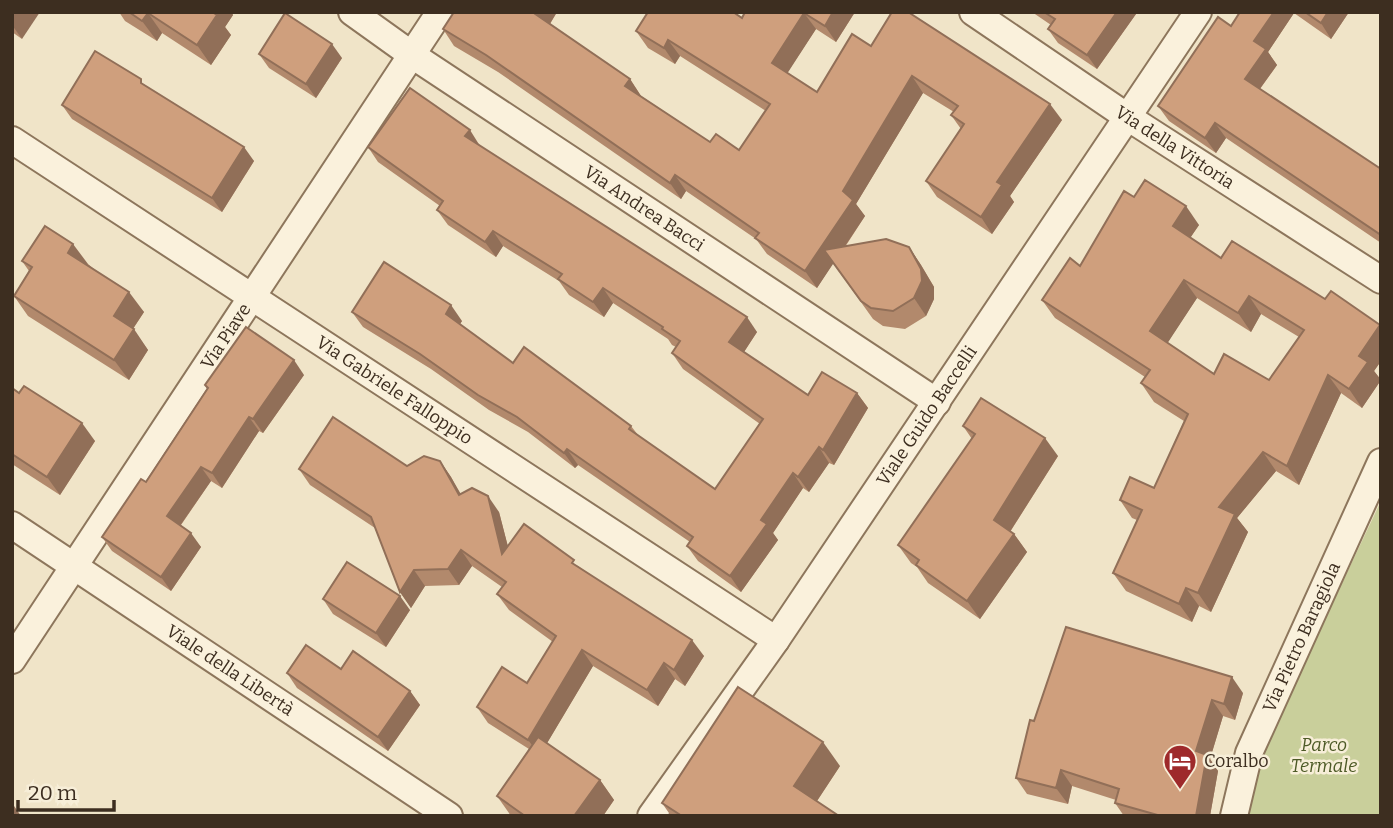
<svg xmlns="http://www.w3.org/2000/svg" width="1393" height="828" viewBox="0 0 1393 828" font-family="Bitter,serif">
  <rect width="100%" height="100%" fill="#f0e4c8"/>
  <polygon fill="#c9cf9b" points="1381,501 1381,816 1246,816 1260,756"/>
  <g fill="none" stroke-linecap="round" stroke-linejoin="round">
    <defs>
      <g id="minor">
        <path id="s1" d="M352,12L412,55L937,402"/>
        <path id="s2" d="M973,12L1129,118L1381,280"/>
        <path id="s3" d="M12,140L776,640"/>
        <path id="s4" d="M12,525L449,816"/>
        <path id="s5" d="M12,660L440,12"/>
        <path id="s6" d="M651,816L776,640L1198,12"/>
        <path id="s7" d="M1234,816L1249,753L1381,462"/>
      </g>
    </defs>
    <use href="#minor" stroke="#8d765c" stroke-width="30"/>
    <use href="#minor" stroke="#faf1dc" stroke-width="26"/>
  </g>
  <g fill="#b2896c" fill-rule="evenodd">
    <polygon points="12,12 22,39 12,32"/>
    <polygon points="119,12 231,12 233,15 225,27 231,35 211,65 162,33 157,41 125,21"/>
    <polygon points="454,12 557,12 550,24 630,79 641,96 710,142 739,150 766,111 680,56 675,64 648,48 636,31 742,18 745,12 855,12 836,42 816,29 787,73 817,92 871,46 1062,120 1010,196 1014,202 992,234 937,197 926,181 961,129 951,115 954,112 923,93 856,204 865,216 845,247 909,247 921,265 934,287 934,299 926,316 905,329 883,326 873,319 833,263 817,288 767,254 756,239 686,191 681,199 498,72 454,46 443,29"/>
    <polygon points="1032,12 1135,12 1136,14 1097,69 1058,43 1048,29 1051,25"/>
    <polygon points="1240,12 1349,12 1331,39 1294,13 1268,52 1277,65 1260,89 1381,169 1381,243 1226,138 1216,153 1169,121 1158,106 1231,26"/>
    <polygon points="259,54 342,58 316,98 269,68"/>
    <polygon points="146,86 254,161 222,212 72,119 62,105"/>
    <polygon points="480,146 757,332 744,352 808,395 857,393 868,408 834,465 829,463 809,492 803,488 773,533 778,540 741,592 698,561 687,546 690,542 578,465 575,468 528,432 489,410 431,369 363,327 352,312 462,321 460,324 513,363 631,426 638,435 715,489 760,424 683,369 672,353 676,347 672,345 668,339 613,303 604,317 569,295 559,281 503,246 496,257 448,225 437,210 440,206 378,162 368,147"/>
    <path d="M1134,197L1199,225L1190,238L1221,258L1325,299L1381,326V361L1374,371L1381,380L1362,408L1341,393L1299,485L1276,471L1237,518L1248,532L1211,612L1199,606L1192,622L1126,591L1113,573L1137,520L1132,518L1120,500L1154,488L1184,421L1154,402L1141,383L1145,377L1055,318L1042,300L1080,266ZM1197,298L1251,332L1261,314L1299,337L1269,380L1214,374L1167,343Z"/>
    <polygon points="22,261 88,264 144,312 133,329 148,350 129,380 28,316 14,296 29,271"/>
    <polygon points="304,375 263,433 259,431 222,488 211,481 181,525 201,547 171,591 112,551 102,537 146,482 207,389 205,385"/>
    <polygon points="12,388 95,441 60,495 12,464"/>
    <polygon points="963,426 1058,456 1010,532 1014,534 1027,552 980,619 928,583 917,567 911,563 898,545 972,439"/>
    <polygon points="440,461 451,477 460,494 499,512 508,547 578,566 704,656 685,686 675,679 658,706 593,666 547,743 600,780 614,800 603,816 511,816 497,796 529,749 488,723 477,707 527,683 553,642 509,610 497,594 502,587 472,566 459,585 425,586 411,608 400,592 375,528 310,485 299,469 407,466"/>
    <polygon points="323,599 410,610 386,647 333,614"/>
    <polygon points="341,669 410,691 420,705 388,751 297,688 287,673"/>
    <polygon points="1243,693 1235,720 1223,716 1210,759 1218,771 1210,816 1124,816 1115,803 1116,800 1072,786 1068,804 1027,794 1016,778 1034,721"/>
    <polygon points="840,766 817,801 839,816 671,816 662,803"/>
  </g>
  <g fill="#916f58">
    <polygon points="12,12 40,12 22,39 12,25"/>
    <polygon points="210,12 231,12 233,15 225,27 231,35 211,65 197,45"/>
    <polygon points="535,12 557,12 546,30 534,13"/>
    <polygon points="833,12 855,12 836,42 825,26"/>
    <polygon points="1117,12 1135,12 1136,14 1097,69 1087,55"/>
    <polygon points="1274,12 1293,12 1294,13 1268,52 1277,65 1256,94 1245,79 1254,41"/>
    <polygon points="1328,12 1349,12 1331,39 1321,23"/>
    <polygon points="148,13 162,33 157,41 142,21"/>
    <polygon points="804,13 816,29 783,80 772,63"/>
    <polygon points="668,40 680,56 675,64 664,48"/>
    <polygon points="332,44 342,58 316,98 306,84"/>
    <polygon points="912,76 923,93 856,204 865,216 817,288 805,271 843,191"/>
    <polygon points="630,79 641,96 637,102 625,86"/>
    <polygon points="1050,104 1062,120 1010,196 1014,202 992,234 981,217 997,182"/>
    <polygon points="1215,123 1226,138 1216,153 1205,138"/>
    <polygon points="470,130 480,146 465,136"/>
    <polygon points="244,147 254,161 222,212 212,198"/>
    <polygon points="675,175 686,191 681,199 670,183"/>
    <polygon points="1186,206 1199,225 1186,244 1173,226"/>
    <polygon points="493,231 503,246 496,257 485,242"/>
    <polygon points="73,244 88,264 82,273 68,253"/>
    <polygon points="909,247 921,265 934,287 934,299 926,316 914,298"/>
    <polygon points="1184,280 1197,298 1163,350 1150,331"/>
    <polygon points="603,288 613,303 604,317 593,302"/>
    <polygon points="129,292 144,312 128,336 114,316"/>
    <polygon points="1249,296 1261,314 1251,332 1238,313"/>
    <polygon points="451,305 462,321 456,330 446,314"/>
    <polygon points="747,317 757,332 740,358 729,342"/>
    <polygon points="1380,325 1381,361 1374,371 1381,380 1362,408 1349,389 1359,356"/>
    <polygon points="134,329 148,350 129,380 114,360"/>
    <polygon points="294,360 304,375 263,433 253,419"/>
    <polygon points="1328,375 1341,393 1299,485 1287,466"/>
    <polygon points="857,393 868,408 834,465 823,450"/>
    <polygon points="249,417 259,431 222,488 212,473"/>
    <polygon points="82,423 95,441 60,495 47,477"/>
    <polygon points="1045,438 1058,456 1006,538 994,520"/>
    <polygon points="819,447 829,463 809,492 798,477"/>
    <polygon points="567,449 578,465 575,468 564,453"/>
    <polygon points="1263,452 1276,471 1237,518 1248,532 1211,612 1198,593 1219,507"/>
    <polygon points="440,461 451,477 470,510 459,495"/>
    <polygon points="201,467 211,481 177,530 167,516"/>
    <polygon points="793,473 803,488 773,533 778,540 741,592 730,576 761,520"/>
    <polygon points="488,496 499,512 514,570 502,554"/>
    <polygon points="191,533 201,547 171,591 161,577"/>
    <polygon points="1014,534 1027,552 980,619 967,601"/>
    <polygon points="461,550 472,566 459,585 448,569"/>
    <polygon points="414,570 425,586 411,608 400,592"/>
    <polygon points="1186,588 1199,606 1192,622 1179,604"/>
    <polygon points="400,596 410,610 386,647 376,633"/>
    <polygon points="692,640 704,656 685,686 674,670"/>
    <polygon points="582,650 593,666 540,755 528,740"/>
    <polygon points="664,663 675,679 658,706 647,690"/>
    <polygon points="1232,677 1243,693 1235,720 1224,704"/>
    <polygon points="410,691 420,705 388,751 378,737"/>
    <polygon points="1212,700 1223,716 1210,759 1218,771 1210,816 1196,816 1196,751"/>
    <polygon points="823,742 840,766 811,810 794,786"/>
    <polygon points="1061,770 1072,786 1068,804 1056,788"/>
    <polygon points="600,780 614,800 603,816 574,816"/>
    <polygon points="12,803 21,816 12,816"/>
  </g>
  <g fill="#cf9f7d" stroke="#916f58" stroke-width="2" fill-rule="evenodd">
    <polygon points="129,12 212,12 217,15 197,45 148,13 142,21"/>
    <polygon points="454,12 535,12 534,13 630,79 625,86 710,142 716,134 739,150 770,104 668,40 664,48 636,31 648,12 733,12 742,18 745,12 833,12 825,26 804,13 772,63 817,92 852,34 871,46 892,12 908,12 1050,104 997,182 1002,185 981,217 926,181 964,124 951,115 958,106 912,76 843,191 853,200 805,271 755,238 759,233 675,175 670,183 486,55 443,29"/>
    <polygon points="1044,12 1117,12 1087,55 1048,29 1055,19"/>
    <polygon points="1240,12 1274,12 1254,41 1266,49 1245,79 1381,169 1381,235 1215,123 1205,138 1158,106 1218,17 1231,26"/>
    <polygon points="1305,12 1328,12 1321,23"/>
    <polygon points="285,13 332,44 306,84 259,54"/>
    <polygon points="95,51 141,79 141,83 244,147 212,198 62,105"/>
    <polygon points="410,88 470,130 465,136 747,317 729,342 808,395 822,372 857,393 823,450 819,447 798,477 793,473 761,520 767,524 730,576 687,546 693,537 567,449 564,453 517,417 478,395 420,354 352,312 384,262 451,305 446,314 513,363 524,347 631,426 629,429 715,489 763,419 672,353 680,341 662,329 663,327 603,288 593,302 558,279 562,274 493,231 485,242 437,210 443,201 368,147"/>
    <path d="M1145,180L1186,206L1173,226L1221,258L1232,241L1325,299L1331,291L1380,325L1359,356L1368,362L1349,389L1328,375L1287,466L1263,452L1219,507L1235,514L1198,593L1186,588L1179,604L1113,573L1142,510L1120,500L1130,477L1154,488L1188,414L1141,383L1150,370L1042,300L1070,258L1080,266L1124,191L1134,197ZM1184,280L1238,313L1249,296L1304,330L1269,380L1224,354L1214,374L1150,331Z"/>
    <polygon points="45,226 73,244 68,253 129,292 114,316 134,329 114,360 14,296 32,267 22,261"/>
    <polygon points="886,239 909,247 921,269 922,281 914,298 893,311 871,308 861,301 824,250"/>
    <polygon points="246,327 294,360 253,419 249,417 212,473 201,467 167,516 191,533 161,577 102,537 141,479 146,482 208,388 205,385"/>
    <polygon points="24,386 82,423 47,477 12,454 12,388 19,393"/>
    <polygon points="981,398 1045,438 994,520 1014,534 967,601 916,565 919,560 898,545 975,434 963,426"/>
    <polygon points="333,417 407,466 424,456 440,461 459,495 472,488 488,496 502,554 524,524 574,560 572,563 692,640 674,670 664,663 647,690 582,650 528,740 477,707 502,667 527,683 556,636 497,594 506,582 461,550 448,569 414,570 400,592 371,517 299,469"/>
    <polygon points="347,562 400,596 376,633 323,599"/>
    <polygon points="1066,627 1232,677 1224,704 1212,700 1196,751 1207,755 1196,816 1161,816 1115,803 1119,789 1061,770 1056,788 1016,778 1030,720 1034,721"/>
    <polygon points="306,645 341,669 353,651 410,691 378,737 287,673"/>
    <polygon points="738,687 823,742 794,786 839,816 682,816 662,803"/>
    <polygon points="538,737 600,780 574,816 525,816 497,796"/>
  </g>
  <defs>
    <symbol id="hotel-pin" viewBox="-11 -11 22 30"><path d="M0 17L-7.5 6A9.5 9.5 0 1 1 7.5 6Z" fill="#9e2a2b" stroke="#f7eed8"/><path d="M-6-4.5h1.5V1H6V5H4.5V3h-9V5H-6ZM-4 0a1.8 1.8 0 1 1 3.6 0ZM.5 0V-2.5h3Q6-2.5 6 0Z" fill="#fff"/></symbol>
  </defs>
  <g fill-rule="evenodd">
    <use href="#hotel-pin" x="1161" y="742" width="38" height="52"/>
  </g>
  <g text-anchor="middle" dominant-baseline="central" stroke-width="5" stroke-linejoin="round" paint-order="stroke">
    <g font-size="18" fill="#3d2e20" stroke="#f7eed8">
      <text stroke="none"><textPath href="#s2" startOffset="243">Via della Vittoria</textPath></text>
      <text stroke="none"><textPath href="#s1" startOffset="352">Via Andrea Bacci</textPath></text>
      <text stroke="none"><textPath href="#s5" startOffset="388">Via Piave</textPath></text>
      <text stroke="none"><textPath href="#s3" startOffset="457">Via Gabriele Falloppio</textPath></text>
      <text stroke="none"><textPath href="#s6" startOffset="486">Viale Guido Baccelli</textPath></text>
      <text stroke="none"><textPath href="#s7" startOffset="192">Via Pietro Baragiola</textPath></text>
      <text stroke="none"><textPath href="#s4" startOffset="262">Viale della Libertà</textPath></text>
    </g>
    <g font-size="18" font-style="italic" fill="#4d5a26" stroke="#f7eed8">
      <text x="1324" y="745">Parco<tspan x="1324" dy="21">Termale</tspan></text>
    </g>
    <g font-size="18" fill="#3d2e20" stroke="#f7eed8" text-anchor="start">
      <text x="1204" y="761">Coralbo</text>
    </g>
  </g>
  <rect width="1393" height="828" fill="none" stroke="#3d2e20" stroke-width="28"/>
  <path d="M18 800v10h96v-10" fill="none" stroke="#3d2e20" stroke-width="3.5"/>
  <text x="28" y="800" font-size="21" fill="#3d2e20" stroke="#f7eed8" stroke-width="5" paint-order="stroke">20 m</text>
</svg>
